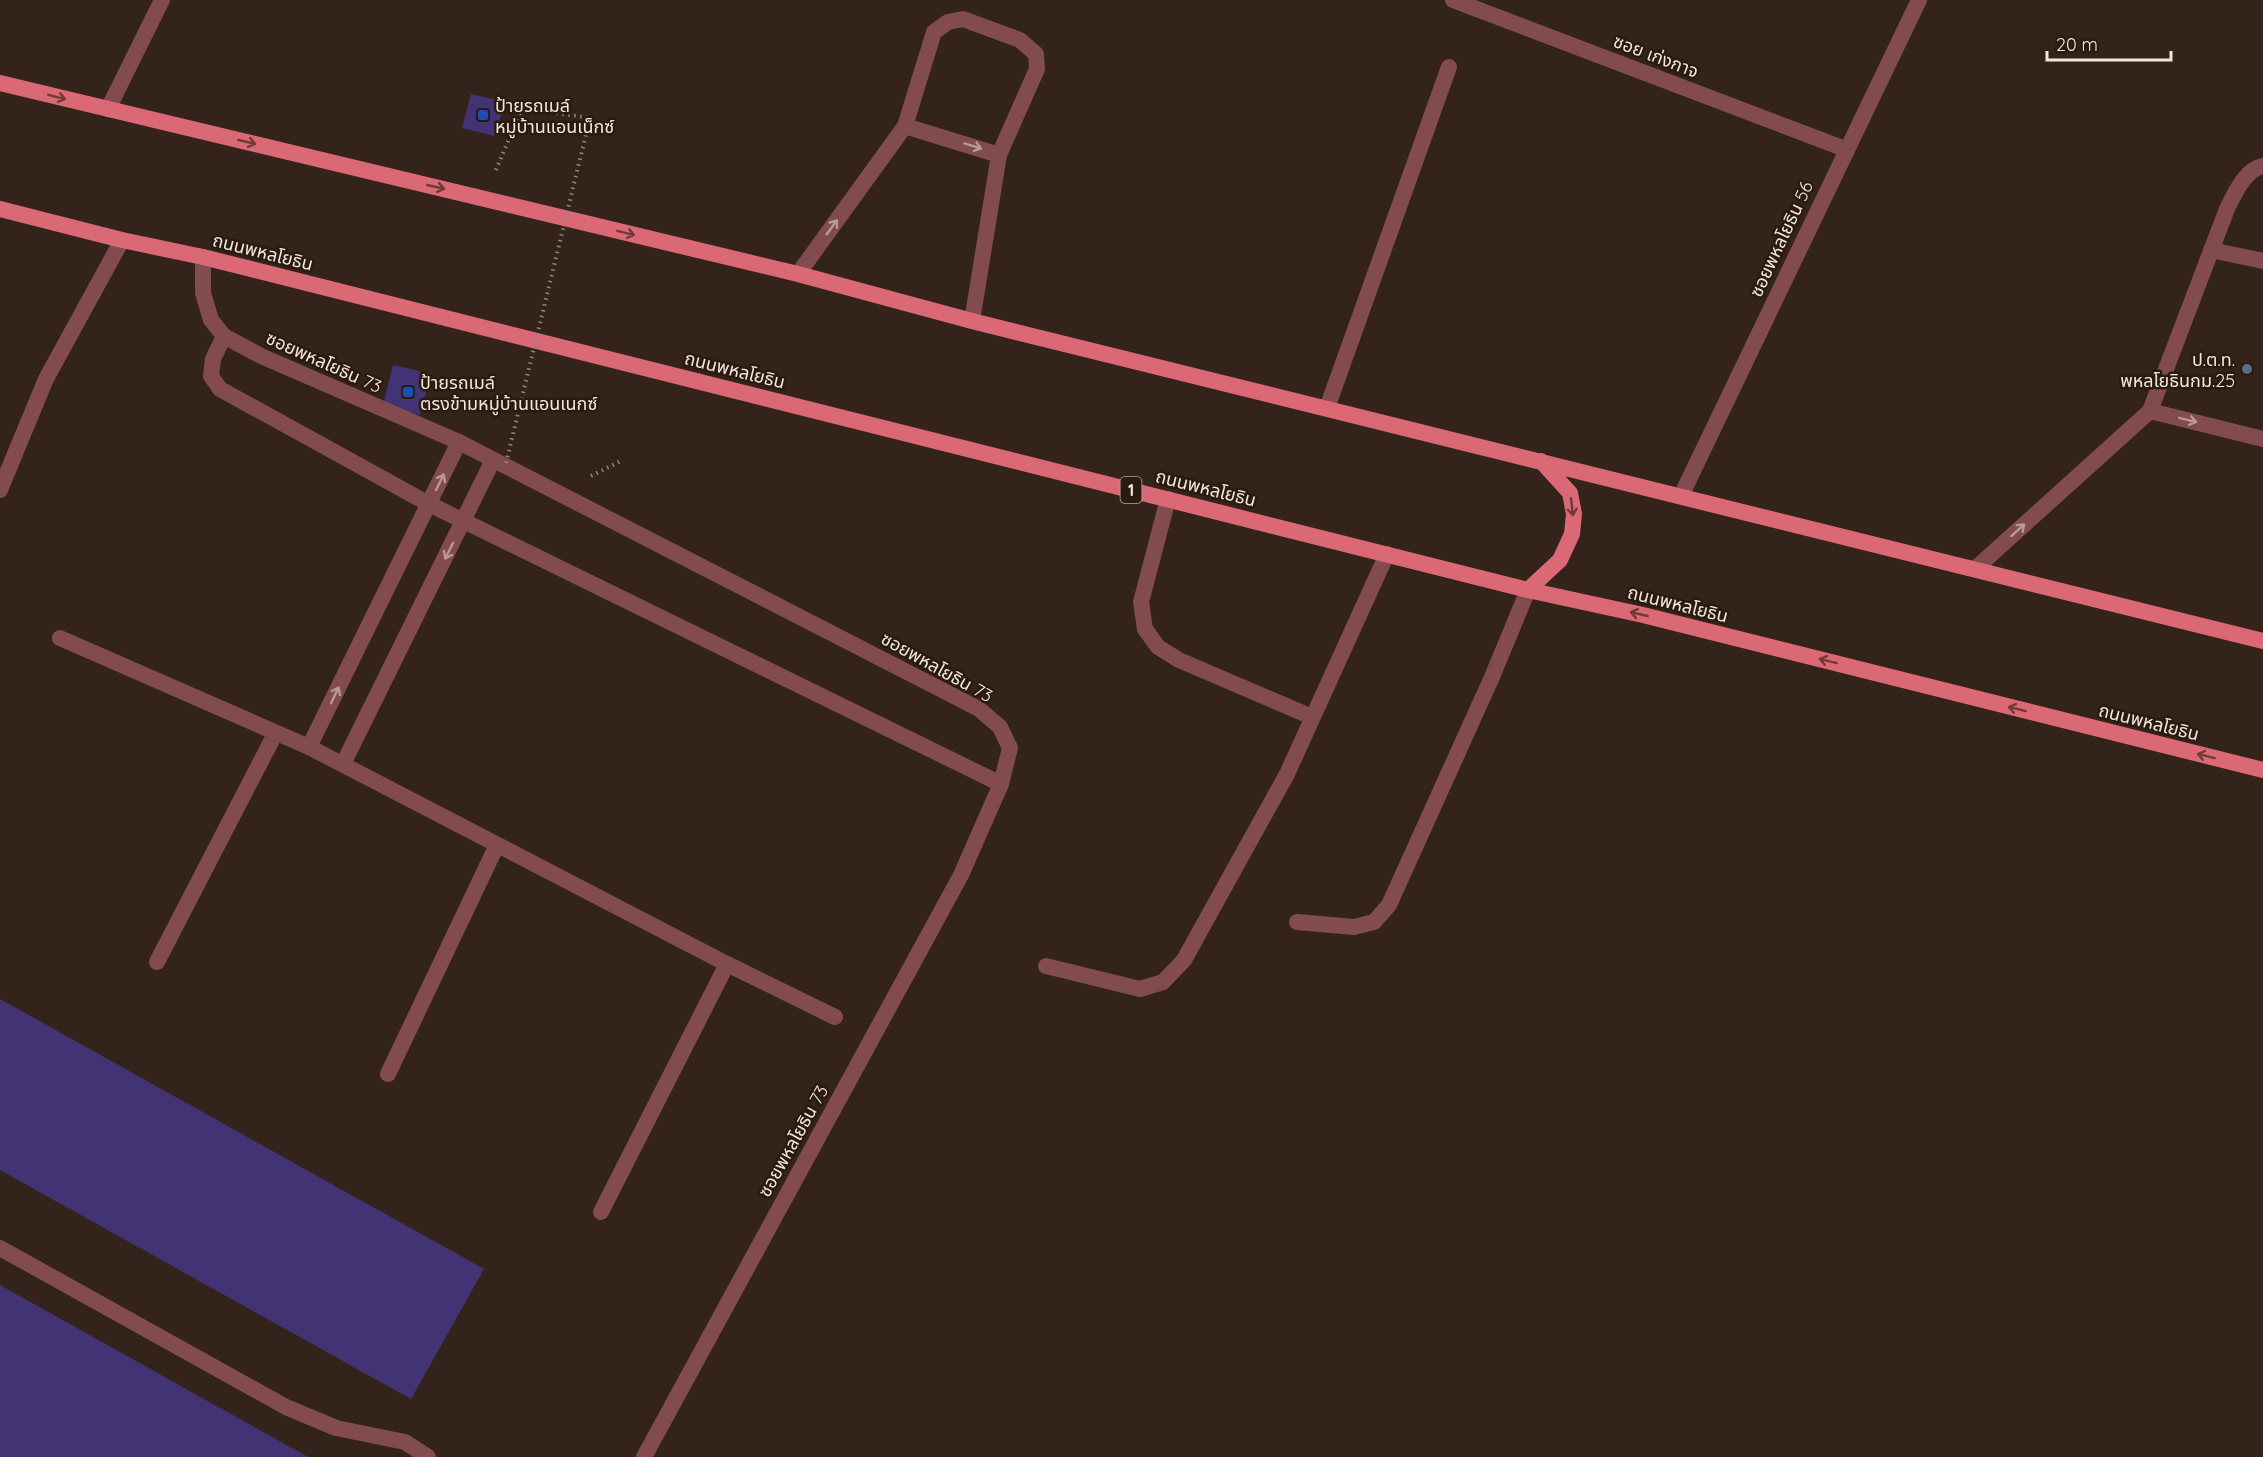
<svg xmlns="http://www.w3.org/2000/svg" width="2263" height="1457" viewBox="0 0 2263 1457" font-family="Quicksand,'Noto Sans Thai',sans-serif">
  <rect width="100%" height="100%" fill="#34231a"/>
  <g fill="#423375">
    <polygon points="471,94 505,102 495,136 462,128"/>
    <polygon points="393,365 431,374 420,415 383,405"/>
    <polygon points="0,999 484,1269 411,1399 0,1170"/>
    <polygon points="0,1285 308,1457 0,1457"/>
  </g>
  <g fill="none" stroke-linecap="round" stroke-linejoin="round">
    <g stroke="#92847c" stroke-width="4" stroke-dasharray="1.5 4.5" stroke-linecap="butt">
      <polyline points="496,170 522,108 590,118"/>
      <polyline points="591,476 623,460"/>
    </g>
    <g stroke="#824b4f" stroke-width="16">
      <polyline points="905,126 934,32 948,22 963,19 1020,40 1036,54 1037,69 999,155"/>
      <polyline points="2211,250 2263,261"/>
      <polyline points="798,274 905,126 999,155 972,321"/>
      <polyline points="1327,408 1449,67"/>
      <path d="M2150,411L2227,209C2234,195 2245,169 2263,166"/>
      <polyline points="0,490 46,379 122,240"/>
      <polyline points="1168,499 1141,602 1145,629 1158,647 1179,660 1312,717"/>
      <polyline points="1975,569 2150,411 2263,439"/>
      <polyline points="1297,922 1354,927 1374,922 1389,905 1492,677 1528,590"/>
      <polyline points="1046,966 1140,989 1163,982 1184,960 1287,774 1387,554"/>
      <polyline points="0,1248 286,1407 336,1428 405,1442 428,1457"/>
    </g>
    <g stroke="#824b4f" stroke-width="16">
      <polyline points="1453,0 1845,149"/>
      <polyline points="108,109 162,0"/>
      <polyline points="203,257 203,293 211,320 224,336 261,356 459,442 979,709 1000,727 1010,748 1001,784 961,875 644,1457"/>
      <polyline points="224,336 213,359 211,376 220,389 429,504 1001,784"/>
      <polyline points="1681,496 1919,0"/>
      <polyline points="60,638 309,747 727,964 835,1017"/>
      <polyline points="309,747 459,442"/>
      <polyline points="343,764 493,460"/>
      <polyline points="157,962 275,734"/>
      <polyline points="388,1074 497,845"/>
      <polyline points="601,1212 727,964"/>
    </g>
    <g stroke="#db6975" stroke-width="16">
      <polyline points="0,83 798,274 972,321 2263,641"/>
      <polyline points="0,209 122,240 203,257 1528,590 1643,615 2263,770"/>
      <polyline points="1528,590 1560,560 1572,534 1574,514 1570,493 1541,461"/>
    </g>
    <polyline stroke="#92847c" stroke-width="4" stroke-dasharray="1.5 4.5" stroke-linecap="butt" points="506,463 590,118"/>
  </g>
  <defs><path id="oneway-shaft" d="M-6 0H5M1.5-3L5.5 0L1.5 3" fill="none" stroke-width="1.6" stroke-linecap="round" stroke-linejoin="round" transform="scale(1.5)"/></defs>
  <g stroke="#713a38">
    <use href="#oneway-shaft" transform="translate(57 97) rotate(14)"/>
    <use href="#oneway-shaft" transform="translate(247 142) rotate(13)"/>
    <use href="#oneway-shaft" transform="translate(436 187) rotate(13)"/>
    <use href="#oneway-shaft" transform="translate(626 233) rotate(14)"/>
    <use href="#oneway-shaft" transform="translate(1572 507) rotate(83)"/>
    <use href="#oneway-shaft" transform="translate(1639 614) rotate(-167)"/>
    <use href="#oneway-shaft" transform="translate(1828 661) rotate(-166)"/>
    <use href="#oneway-shaft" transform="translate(2017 709) rotate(-166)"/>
    <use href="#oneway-shaft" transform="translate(2206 756) rotate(-166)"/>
  </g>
  <g stroke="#ba9898">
    <use href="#oneway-shaft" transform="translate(973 146) rotate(17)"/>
    <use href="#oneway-shaft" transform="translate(832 227) rotate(-54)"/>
    <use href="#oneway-shaft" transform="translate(2188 420) rotate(14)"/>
    <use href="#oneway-shaft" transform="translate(440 482) rotate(-64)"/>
    <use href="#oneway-shaft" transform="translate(2018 530) rotate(-42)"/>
    <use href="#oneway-shaft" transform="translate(449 551) rotate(116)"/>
    <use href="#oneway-shaft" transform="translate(335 695) rotate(-64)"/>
  </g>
  <g fill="#1a4fb4" stroke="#2a1a10" stroke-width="2">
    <rect x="477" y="109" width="12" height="12" rx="3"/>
    <rect x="402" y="386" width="12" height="12" rx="3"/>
  </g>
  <circle fill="#5c6f8a" stroke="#2a1a10" stroke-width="2" cx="2247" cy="369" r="6"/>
  <g text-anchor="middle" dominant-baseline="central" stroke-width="5" stroke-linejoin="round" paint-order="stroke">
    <rect fill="#2a1a10" stroke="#b6a9a2" stroke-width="1.5" x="1120.5" y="477" width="21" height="26" rx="4.5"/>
    <g font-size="16" font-weight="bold" fill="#f2e6e0">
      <text x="1131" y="490">1</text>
    </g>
    <g font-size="18" fill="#f2e6e0" stroke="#2a1a10">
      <text transform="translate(1656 56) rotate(21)">ซอย เก่งกาจ</text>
      <text transform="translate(1781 239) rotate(-65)">ซอยพหลโยธิน 56</text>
      <text transform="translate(263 252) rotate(14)">ถนนพหลโยธิน</text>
      <text transform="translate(324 362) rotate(24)">ซอยพหลโยธิน 73</text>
      <text transform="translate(735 370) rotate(14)">ถนนพหลโยธิน</text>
      <text transform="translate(1206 488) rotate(14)">ถนนพหลโยธิน</text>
      <text transform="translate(1678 604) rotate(14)">ถนนพหลโยธิน</text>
      <text transform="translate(937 667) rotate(29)">ซอยพหลโยธิน 73</text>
      <text transform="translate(2149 722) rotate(14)">ถนนพหลโยธิน</text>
      <text transform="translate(793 1141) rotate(-61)">ซอยพหลโยธิน 73</text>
    </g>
    <g font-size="18" fill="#f2e6e0" stroke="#2a1a10" text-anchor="start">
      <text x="495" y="105">ป้ายรถเมล์<tspan x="495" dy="21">หมู่บ้านแอนเน็กซ์</tspan></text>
      <text x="2235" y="359" text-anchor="end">ป.ต.ท.<tspan x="2235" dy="21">พหลโยธินกม.25</tspan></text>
      <text x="420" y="382">ป้ายรถเมล์<tspan x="420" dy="21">ตรงข้ามหมู่บ้านแอนเนกซ์</tspan></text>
    </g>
  </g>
  <path d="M2047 51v9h124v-9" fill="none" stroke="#f2e6e0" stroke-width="3"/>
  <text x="2056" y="51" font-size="18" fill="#f2e6e0" stroke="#2a1a10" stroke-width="4.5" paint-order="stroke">20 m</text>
</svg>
